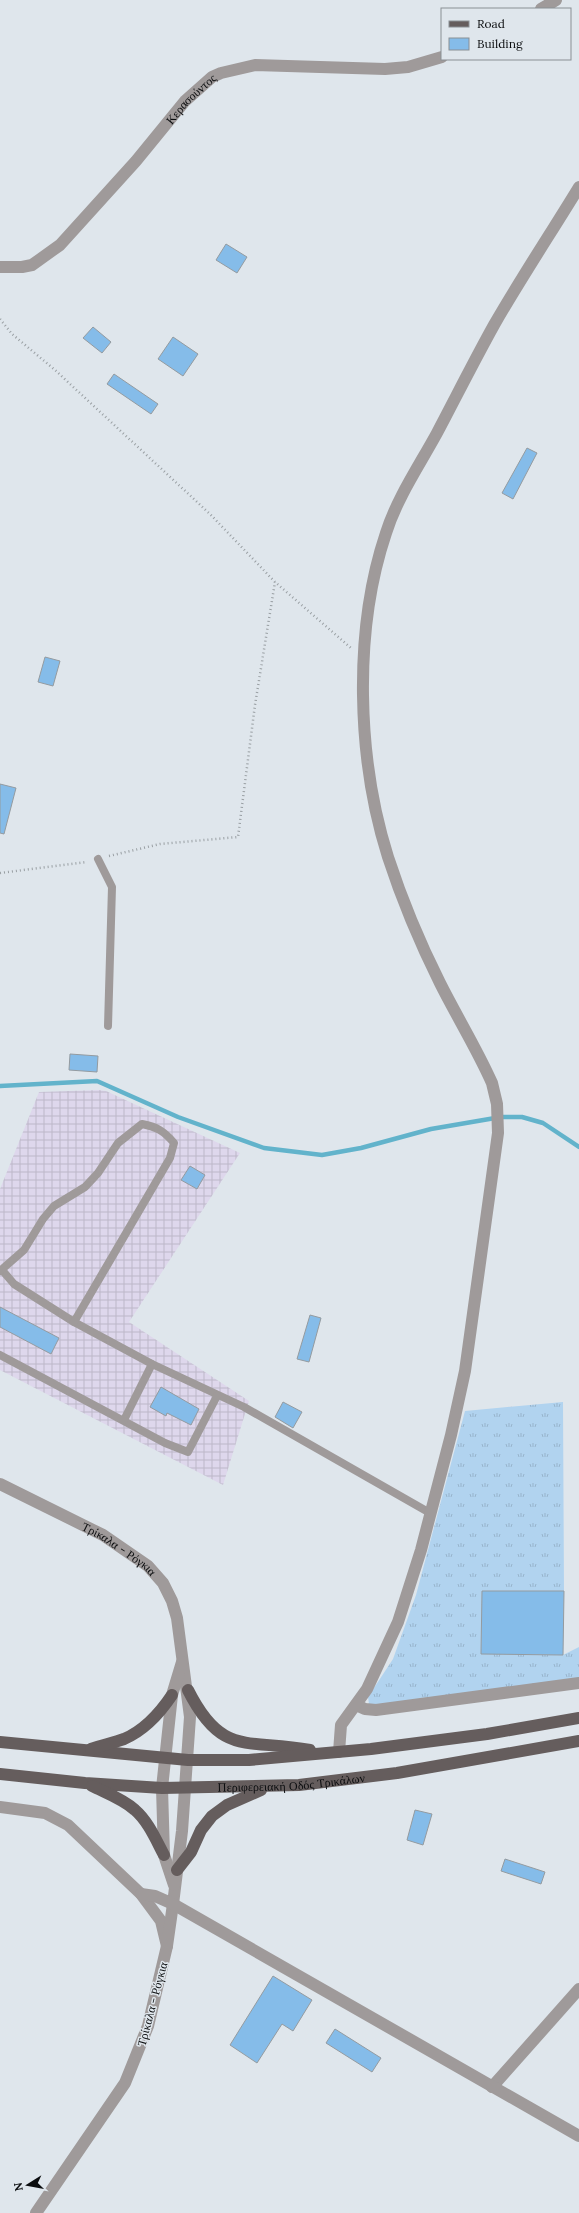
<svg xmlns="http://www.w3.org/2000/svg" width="579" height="2213" viewBox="0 0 579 2213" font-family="Lora,serif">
  <defs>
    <pattern id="industrial-grid" width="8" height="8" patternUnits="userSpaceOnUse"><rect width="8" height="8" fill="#ded7ec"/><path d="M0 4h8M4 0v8" fill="none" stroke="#bdb7c9"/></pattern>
    <pattern id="grass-tufts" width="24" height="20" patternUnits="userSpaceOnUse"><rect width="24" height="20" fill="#b1d3ef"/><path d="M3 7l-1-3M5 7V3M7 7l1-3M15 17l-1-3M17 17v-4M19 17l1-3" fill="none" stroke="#97b4cc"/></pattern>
  </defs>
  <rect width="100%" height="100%" fill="#dfe6ec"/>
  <polygon fill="url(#industrial-grid)" points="99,1090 106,1091 240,1153 129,1322 249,1401 223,1485 0,1370 0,1189 39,1092"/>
  <polygon fill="url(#grass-tufts)" points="563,1402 564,1591 482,1591 481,1654 563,1655 579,1647 579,1679 387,1708 369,1704 368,1697 393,1659 416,1595 465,1411"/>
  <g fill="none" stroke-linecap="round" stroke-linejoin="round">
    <polyline stroke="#62b3cb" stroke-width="4.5" points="0,1086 97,1081 178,1117 264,1148 322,1155 361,1148 431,1129 501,1117 522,1117 543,1123 579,1147"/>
  </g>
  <g fill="#85bce9" stroke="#949ba0">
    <polygon points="226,244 247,257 237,273 216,260"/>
    <polygon points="93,327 111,342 102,353 83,338"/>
    <polygon points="173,337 198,354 183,376 158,359"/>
    <polygon points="114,374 158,404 151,414 107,384"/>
    <polygon points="527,448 537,453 513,499 502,493"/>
    <polygon points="45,657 60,661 53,686 38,682"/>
    <polygon points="0,784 16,788 4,834 0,833"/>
    <polygon points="70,1054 98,1056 97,1072 69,1070"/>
    <polygon points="190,1166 205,1175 197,1189 181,1180"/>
    <polygon points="0,1307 59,1338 51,1354 0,1327"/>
    <polygon points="310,1315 321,1318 309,1362 297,1359"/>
    <polygon points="161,1387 199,1409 191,1425 167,1413 166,1416 150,1407"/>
    <polygon points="283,1402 302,1412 293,1428 275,1417"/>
    <polygon points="482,1591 564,1591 563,1655 481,1654"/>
    <polygon points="415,1810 432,1814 423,1845 407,1840"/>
    <polygon points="505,1859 545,1872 541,1884 501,1871"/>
    <polygon points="273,1976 312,2000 293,2031 282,2024 257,2063 230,2045"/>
    <polygon points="335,2029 381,2058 372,2072 326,2043"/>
  </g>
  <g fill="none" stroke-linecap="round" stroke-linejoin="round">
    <g stroke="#999fa3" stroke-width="2.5" stroke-dasharray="1 3" stroke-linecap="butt">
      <polyline points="0,319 12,334 55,370 210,514 275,582 351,648"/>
      <polyline points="109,856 160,844 238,837 255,705 275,582"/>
      <polyline points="0,873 87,862"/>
    </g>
    <g stroke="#9f9a9a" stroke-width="8">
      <polyline points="98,859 112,887 108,1026"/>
      <polyline points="2,1270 14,1284 74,1322 152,1364 244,1407 430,1513"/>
      <path d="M0,1271L24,1250L43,1219L54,1206L85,1187L98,1173L118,1143L142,1124C157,1127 164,1131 174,1143L170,1158L74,1322"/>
      <polyline points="0,1355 165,1443 188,1452 217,1396"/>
      <polyline points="124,1420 152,1364"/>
    </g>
    <g stroke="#9f9a9a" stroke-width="12">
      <polyline points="356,1705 365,1709 376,1710 579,1683"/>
      <path d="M339,1752L341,1725L367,1689L398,1622L421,1550L451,1435L465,1371L498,1133L497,1104L492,1083C477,1049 457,1017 440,983C420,943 402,900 388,857C357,759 353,631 386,533C397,498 419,466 437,433C456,397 474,361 494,325C521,278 551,233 579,187"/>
      <polyline points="0,1807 45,1813 68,1825 141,1894 161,1921 167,1946"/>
      <polyline points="492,2087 579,1989"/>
    </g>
    <g stroke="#9f9a9a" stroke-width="12">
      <polyline points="541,9 556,0"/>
      <path id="s1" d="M0,267H22L32,265L60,245L136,161L185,101L212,77L221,73L255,65L385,69L408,67L442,57"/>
      <path id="s2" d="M0,1484L103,1535L148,1566L163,1583L172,1601L177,1618L190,1717L182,1831L173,1904L167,1946L148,2026L125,2083L36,2213"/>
      <polyline points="174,1885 164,1855 162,1788 172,1695 182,1662"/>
      <polyline points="141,1894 155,1896 173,1904 579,2136"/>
    </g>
    <g stroke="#655d5d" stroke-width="12">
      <path d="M188,1690C222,1758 248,1738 310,1750"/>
      <polyline points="0,1742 188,1760 249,1760 371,1749 487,1734 579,1718"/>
      <path d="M91,1749C102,1745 113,1743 124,1739C145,1730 160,1713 172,1695"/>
      <path id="s3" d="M0,1774L85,1783L162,1788L299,1785L397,1773L579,1741"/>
      <path d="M92,1786C106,1793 123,1799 135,1810C148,1821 156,1840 164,1855"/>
      <polyline points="177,1870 191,1852 201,1830 212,1816 227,1805 261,1790"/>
    </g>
  </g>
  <g text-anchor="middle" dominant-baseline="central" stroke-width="3" stroke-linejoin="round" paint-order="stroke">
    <g font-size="12" fill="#0b0d0f" stroke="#dfe6ec">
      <text stroke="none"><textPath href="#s1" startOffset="263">Κερασούντος</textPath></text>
      <text stroke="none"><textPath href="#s2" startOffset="136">Τρίκαλα - Ρόγκια</textPath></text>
      <text stroke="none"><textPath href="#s3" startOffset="292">Περιφερειακή Οδός Τρικάλων</textPath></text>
      <text transform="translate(152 2004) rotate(-75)">Τρίκαλα - Ρόγκια</text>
    </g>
  </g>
  <rect x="441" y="8" width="130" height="52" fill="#dfe6ec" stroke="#8a8f94"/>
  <rect x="449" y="21" width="20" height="6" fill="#655d5d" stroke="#8a8f94"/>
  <text x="477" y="28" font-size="12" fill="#0b0d0f">Road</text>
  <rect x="449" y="38" width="20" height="12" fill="#85bce9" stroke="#8a8f94"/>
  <text x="477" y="48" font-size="12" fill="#0b0d0f">Building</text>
  <g transform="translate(28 2185) rotate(259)" stroke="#dfe6ec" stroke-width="3" paint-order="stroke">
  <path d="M0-3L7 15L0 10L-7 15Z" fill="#0b0d0f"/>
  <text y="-6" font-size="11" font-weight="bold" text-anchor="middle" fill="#0b0d0f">N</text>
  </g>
</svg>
